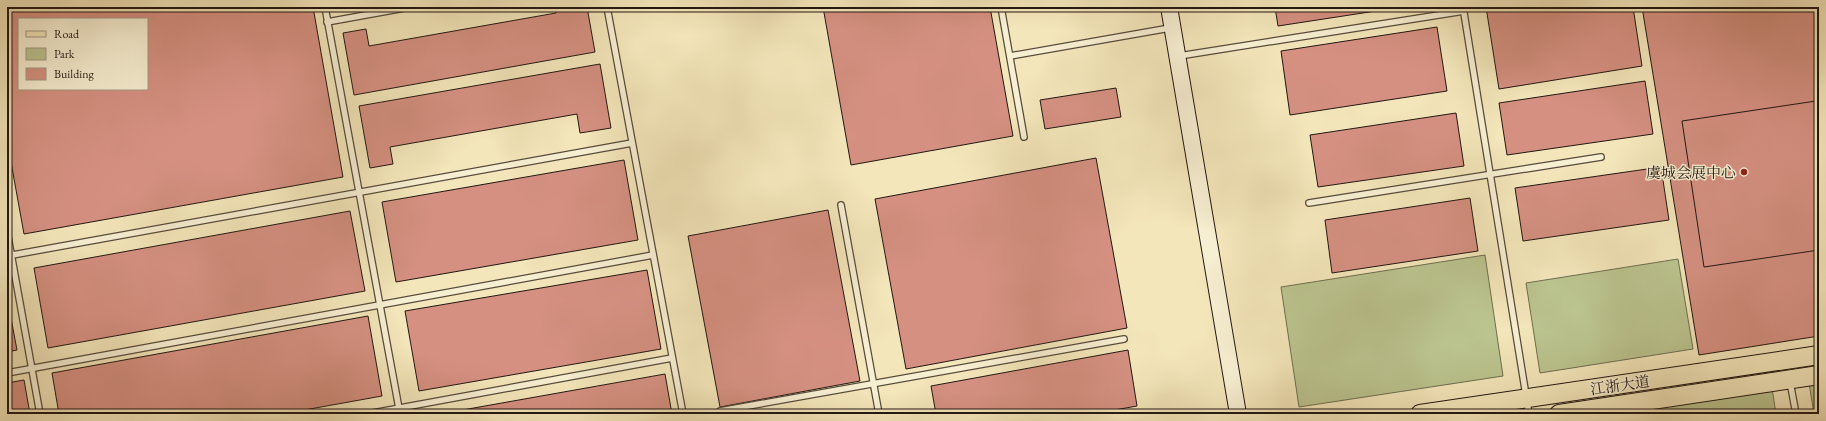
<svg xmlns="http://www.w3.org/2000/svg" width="1826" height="421" viewBox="0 0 1826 421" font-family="'EB Garamond','Noto Serif SC',serif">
  <rect width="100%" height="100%" fill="#f3e6ba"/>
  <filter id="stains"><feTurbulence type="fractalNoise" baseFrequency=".005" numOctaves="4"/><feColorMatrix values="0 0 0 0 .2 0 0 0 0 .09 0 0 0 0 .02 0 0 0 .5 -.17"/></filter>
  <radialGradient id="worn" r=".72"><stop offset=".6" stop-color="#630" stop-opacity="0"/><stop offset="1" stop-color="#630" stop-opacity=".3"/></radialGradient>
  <g fill="#bbc48f" stroke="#6e6e50">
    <polygon points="1485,255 1503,376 1299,407 1281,287"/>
    <polygon points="1678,259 1693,349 1540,373 1526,283"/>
    <polygon points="1819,382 1819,414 1814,414 1809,383"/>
    <polygon points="1772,388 1776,414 1597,414"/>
  </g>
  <g fill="#d59081" stroke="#221712" fill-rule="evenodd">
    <path d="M7,7H313L343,177L24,234L7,140ZM19,19H147V89H19Z"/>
    <polygon points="555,7 587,7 595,52 354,95 343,33 366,29 369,46 556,13"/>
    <polygon points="823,7 990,7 1013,136 851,165"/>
    <polygon points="1275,7 1402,7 1278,26"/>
    <polygon points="1486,7 1633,7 1642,66 1499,89"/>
    <polygon points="1642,7 1819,7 1819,336 1699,355"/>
    <polygon points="1437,27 1447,91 1290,115 1281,51"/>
    <polygon points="600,64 611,128 580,133 577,114 390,147 393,164 370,168 359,106"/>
    <polygon points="1645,81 1653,134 1507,155 1499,103"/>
    <polygon points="1116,88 1121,117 1045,129 1040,100"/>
    <polygon points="1816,101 1819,122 1819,250 1704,267 1682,121"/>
    <polygon points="1456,113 1464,166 1318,187 1310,135"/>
    <polygon points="1096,158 1127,328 906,369 875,199"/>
    <polygon points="624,160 638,240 396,282 382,202"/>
    <polygon points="1661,167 1669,220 1523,241 1515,188"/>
    <polygon points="1470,198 1478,251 1332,273 1325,220"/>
    <polygon points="828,210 860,381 720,407 688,236"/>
    <polygon points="350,211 365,291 48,348 34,268"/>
    <polygon points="647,270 661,349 419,391 405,311"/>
    <polygon points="7,297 17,350 7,352"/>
    <polygon points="368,316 382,396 282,414 59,414 52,373"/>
    <polygon points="1128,350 1137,406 1092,414 936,414 931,386"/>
    <polygon points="665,374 672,414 440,414"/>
    <polygon points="24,380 30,414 7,414 7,383"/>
  </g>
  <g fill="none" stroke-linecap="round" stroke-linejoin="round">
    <defs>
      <g id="service">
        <polyline points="325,7 400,414"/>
        <polyline points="607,7 683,414"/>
        <polyline points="1001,7 1024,137"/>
        <polyline points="1463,7 1529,414"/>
        <polyline points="327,22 410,7"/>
        <polyline points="1010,56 1170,28"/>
        <polyline points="1179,56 1464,11"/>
        <polyline points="1309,203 1601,157"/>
        <polyline points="841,205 879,414"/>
        <polyline points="7,231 40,414"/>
        <polyline points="7,256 632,143"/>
        <polyline points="7,373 653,255"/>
        <polyline points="1790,382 1796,414"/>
        <polyline points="720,411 1124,339"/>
        <polyline points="367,414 672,358"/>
      </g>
      <polyline id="secondary" points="1169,7 1238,414"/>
      <g id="primary">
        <polyline points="1420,414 1819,355"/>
        <polyline points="1559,414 1819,375"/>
      </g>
    </defs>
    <use href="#service" stroke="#564b3c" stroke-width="8"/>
    <use href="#secondary" stroke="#221712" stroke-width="18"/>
    <use href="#primary" stroke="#221712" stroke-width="20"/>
    <use href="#service" stroke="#f7efd2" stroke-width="5.5"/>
    <use href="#secondary" stroke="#f7efd2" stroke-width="16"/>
    <use href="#primary" stroke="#f3e6ba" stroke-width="18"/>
  </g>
  <circle fill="#8f2418" stroke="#f7efd2" stroke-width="1.5" cx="1744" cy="172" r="4"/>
  <g text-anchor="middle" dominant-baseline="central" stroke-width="3" stroke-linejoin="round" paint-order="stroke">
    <g font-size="15" fill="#221712" stroke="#f7efd2" text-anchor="end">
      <text x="1736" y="172">虞城会展中心</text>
    </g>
    <g font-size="15" fill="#221712" stroke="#f7efd2">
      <text transform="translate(1620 385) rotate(-8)">江浙大道</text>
    </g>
  </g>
  <rect width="1826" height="421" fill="none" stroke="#f3e6ba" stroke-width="24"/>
  <rect x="8" y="8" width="1810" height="405" fill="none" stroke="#221712" stroke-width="2"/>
  <rect x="12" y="12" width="1802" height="397" fill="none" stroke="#221712"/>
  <rect x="18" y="18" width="130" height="72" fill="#f7efd2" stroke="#a29985"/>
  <rect x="26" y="31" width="20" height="6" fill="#f3e6ba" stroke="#a29985"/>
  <text x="54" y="38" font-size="12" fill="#221712">Road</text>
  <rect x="26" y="48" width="20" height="12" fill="#bbc48f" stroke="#a29985"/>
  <text x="54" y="58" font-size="12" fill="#221712">Park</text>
  <rect x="26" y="68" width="20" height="12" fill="#d59081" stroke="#a29985"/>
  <text x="54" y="78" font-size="12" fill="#221712">Building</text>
  <rect width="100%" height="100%" filter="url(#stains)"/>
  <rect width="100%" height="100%" fill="url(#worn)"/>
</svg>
